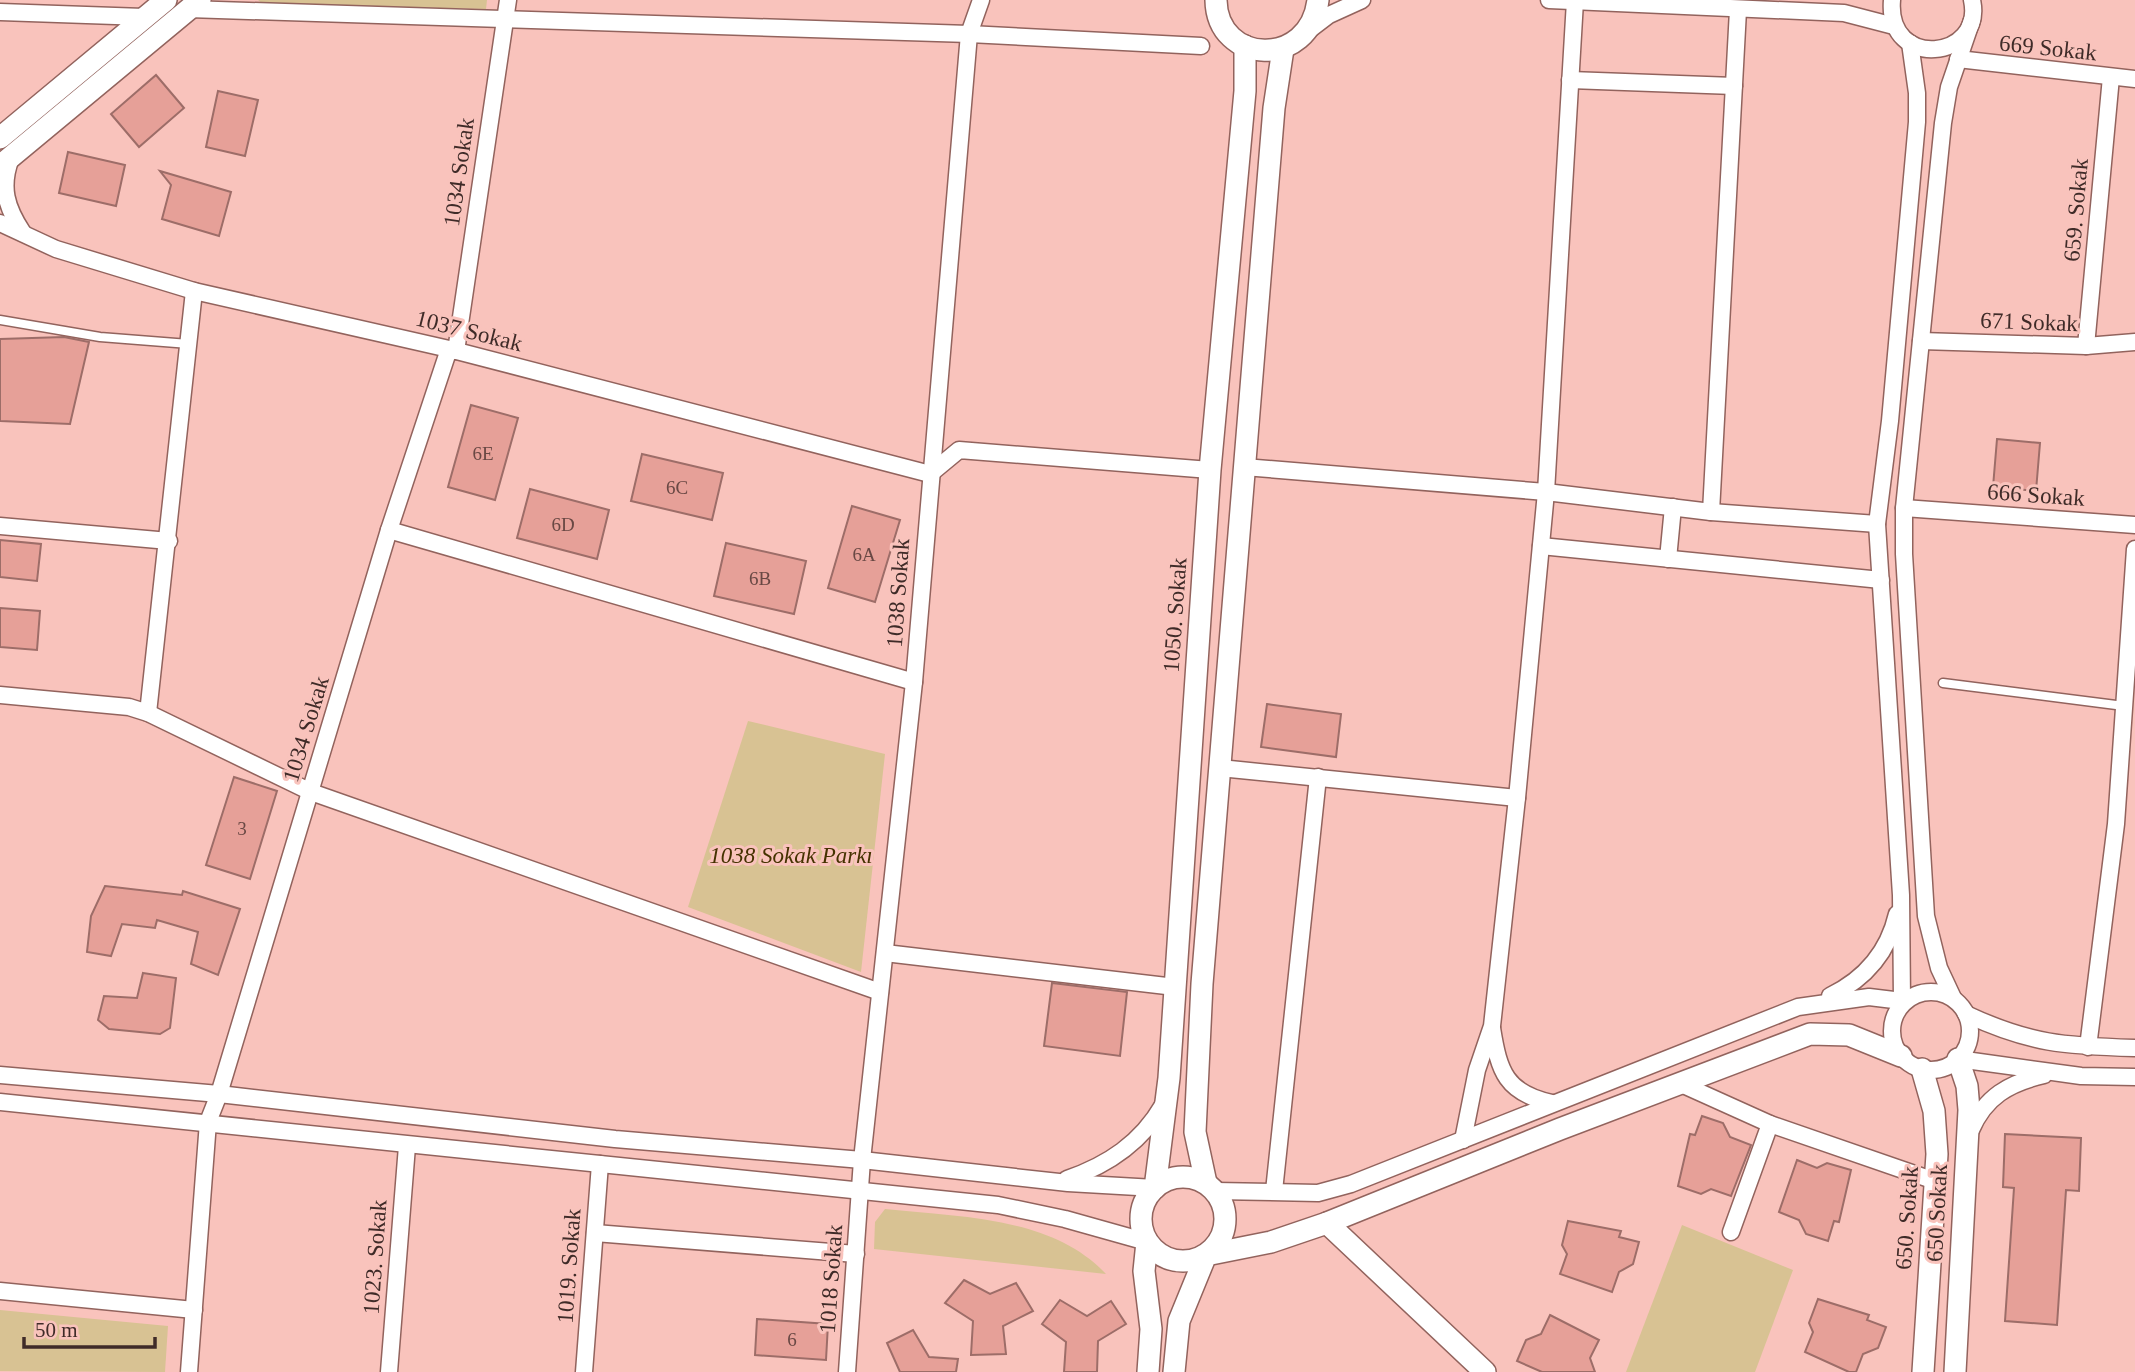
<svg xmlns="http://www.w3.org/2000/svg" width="2135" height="1372" viewBox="0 0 2135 1372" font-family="'Times New Roman',serif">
  <rect width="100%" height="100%" fill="#f9c3bc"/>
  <g fill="#d8c293">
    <polygon points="258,0 487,0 486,9 263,4"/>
    <polygon points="748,721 885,754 861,972 688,907"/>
    <path d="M885,1209C958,1217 1052,1216 1106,1274L874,1249L875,1222Z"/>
    <polygon points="1682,1225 1793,1270 1755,1372 1626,1372"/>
    <polygon points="0,1310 168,1326 165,1372 0,1371"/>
  </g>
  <g fill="#e6a098" stroke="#9d6d68" stroke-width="2">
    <polygon points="156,75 184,108 139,147 111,114"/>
    <polygon points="218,91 258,100 245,156 206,147"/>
    <polygon points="68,152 125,165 116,206 59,193"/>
    <polygon points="160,171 231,192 219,236 162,219 171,185"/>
    <polygon points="64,337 89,342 70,424 0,421 0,339"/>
    <polygon points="471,405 518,418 495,500 448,487"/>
    <polygon points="1997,439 2040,443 2036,491 1993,487"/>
    <polygon points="642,454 723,473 712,520 631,501"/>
    <polygon points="530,489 609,510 597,559 517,538"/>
    <polygon points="852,506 900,520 875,602 828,588"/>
    <polygon points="0,540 41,544 37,581 0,577"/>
    <polygon points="726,543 806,561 794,614 714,596"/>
    <polygon points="0,608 40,611 37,650 0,647"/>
    <polygon points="1267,704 1341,714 1336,757 1261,747"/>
    <polygon points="234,777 277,791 250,879 206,865"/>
    <polygon points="105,886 182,895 183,891 240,909 218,975 191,964 198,932 157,920 155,928 122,924 111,956 87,952 91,916"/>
    <polygon points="143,973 176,978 170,1028 160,1034 109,1029 98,1020 104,996 137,998"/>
    <polygon points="1052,983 1127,992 1120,1056 1044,1046"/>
    <polygon points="1702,1116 1723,1123 1730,1137 1751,1145 1731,1196 1711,1189 1701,1194 1678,1186 1690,1134 1695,1135"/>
    <polygon points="2005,1134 2081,1138 2079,1191 2066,1190 2057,1325 2005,1321 2014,1188 2003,1187"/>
    <polygon points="1797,1160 1817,1168 1827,1163 1851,1170 1839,1222 1834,1221 1828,1241 1806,1234 1799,1220 1779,1212"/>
    <polygon points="1568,1221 1621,1231 1619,1237 1639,1242 1633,1264 1619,1272 1612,1292 1560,1274 1567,1254 1562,1245"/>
    <polygon points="964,1280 990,1294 1016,1283 1033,1311 1003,1326 1006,1354 971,1355 973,1321 945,1303"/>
    <polygon points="1818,1299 1869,1315 1867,1320 1886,1327 1878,1348 1863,1354 1856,1372 1849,1372 1805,1352 1813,1332 1809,1323"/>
    <polygon points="1060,1300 1087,1316 1111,1301 1126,1324 1098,1341 1097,1372 1064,1372 1066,1342 1042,1324"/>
    <polygon points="1550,1315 1599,1340 1590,1358 1595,1372 1542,1372 1517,1361 1526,1340 1541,1334"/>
    <polygon points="757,1319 828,1324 826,1360 755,1355"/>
    <polygon points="913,1330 929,1357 958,1359 956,1372 900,1372 887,1343"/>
  </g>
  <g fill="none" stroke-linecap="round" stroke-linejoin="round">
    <defs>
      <g id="lane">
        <polyline points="0,320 100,337 189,344"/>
        <polyline points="1943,683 2124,706"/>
      </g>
      <g id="street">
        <polyline points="1549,0 1844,13 1894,26"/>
        <path d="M1892,0C1886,71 1985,60 1972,0"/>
        <polyline points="188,9 969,34 1201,46"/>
        <polyline points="0,12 144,17"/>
        <polyline points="1308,31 1329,15 1362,0"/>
        <polyline points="1958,59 2135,79"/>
        <polyline points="1570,80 1734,86"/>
        <path d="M11,158C0,187 6,207 23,233"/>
        <polyline points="0,223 56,249 194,291 449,349 930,474"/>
        <polyline points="1921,341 2086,346 2135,342"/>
        <polyline points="2086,346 2111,77"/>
        <polyline points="456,351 508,0"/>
        <polyline points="1244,467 1546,492 1711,512 1877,524"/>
        <polyline points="930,474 959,450 1210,470"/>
        <polyline points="1904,508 2135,525"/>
        <polyline points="1711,512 1738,10"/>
        <polyline points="0,526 169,541"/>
        <polyline points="389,530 914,682"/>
        <polyline points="1541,546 1881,580"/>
        <polyline points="1668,559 1673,507"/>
        <polyline points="0,695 129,707 148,713 311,792 880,992"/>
        <polyline points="148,713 194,291"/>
        <polyline points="1220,768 1517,798"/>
        <polyline points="885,953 1175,987"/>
        <circle cx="1931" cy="1031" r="39"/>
        <path d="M1830,996C1865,979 1888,953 1897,914"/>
        <polyline points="1953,998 1939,968 1926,916 1904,554 1904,508 1943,123 1949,87 1972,20"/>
        <path d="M1966,1014C2030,1044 2065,1046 2135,1048"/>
        <path d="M1492,1028C1499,1072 1506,1093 1552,1103"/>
        <polyline points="2088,1047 2116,824 2135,549"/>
        <polyline points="1958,1059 2081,1076 2135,1077"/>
        <polyline points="0,1075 219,1094 615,1139 862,1160 1068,1183 1155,1188"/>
        <polyline points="1679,1083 1770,1124 1935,1181"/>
        <polyline points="0,1102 998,1205 1065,1219 1147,1242"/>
        <path d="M1971,1130C1985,1097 2009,1083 2044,1075"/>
        <polyline points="1463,1140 1477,1070 1492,1026 1517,798 1546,492 1575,1"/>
        <path d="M1067,1179C1108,1165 1141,1143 1163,1105"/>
        <polyline points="1215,1191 1318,1193 1351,1184 1798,1007 1869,997 1902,1001 1901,895 1877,524 1890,421 1917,122 1917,93 1910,43"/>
        <polyline points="1274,1191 1318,777"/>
        <polyline points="1731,1232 1770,1124"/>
        <polyline points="595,1233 856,1254"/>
        <polyline points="0,1291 194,1310"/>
        <polyline points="189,1372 208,1122 219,1094 389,530 449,349"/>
        <polyline points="389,1372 407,1146"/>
        <polyline points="584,1372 600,1164"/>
        <polyline points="847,1372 862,1160 914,682 969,34 981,0"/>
      </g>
      <g id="secondary">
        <path d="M1216,0C1217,65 1310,69 1318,0"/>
        <polyline points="0,138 166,0"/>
        <polyline points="0,166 200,0"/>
        <polyline points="1922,1069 1934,1111 1937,1154 1923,1372"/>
        <circle cx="1183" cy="1219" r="42"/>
        <polyline points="1206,1183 1195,1132 1202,984 1274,108 1283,49"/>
        <polyline points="1155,1188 1169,1078 1210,470 1245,91 1245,46"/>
        <polyline points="1327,1223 1485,1372"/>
        <polyline points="1147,1242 1144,1271 1151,1329 1148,1372"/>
        <polyline points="1174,1372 1179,1321 1206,1255 1271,1242 1327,1223 1560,1129 1810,1034 1849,1035 1901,1056"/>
        <polyline points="1955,1372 1969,1110 1967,1086 1958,1059"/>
      </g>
    </defs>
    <use href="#lane" stroke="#92635d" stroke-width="11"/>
    <use href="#street" stroke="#92635d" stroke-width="19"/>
    <use href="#secondary" stroke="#92635d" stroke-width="24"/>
    <use href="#lane" stroke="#fff" stroke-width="8"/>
    <use href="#street" stroke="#fff" stroke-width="16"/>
    <use href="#secondary" stroke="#fff" stroke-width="21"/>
  </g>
  <g text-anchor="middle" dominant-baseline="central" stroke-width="6" stroke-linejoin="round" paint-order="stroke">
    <g font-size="19" fill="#694844">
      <text x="483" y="453">6E</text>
      <text x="677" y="487">6C</text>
      <text x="563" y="524">6D</text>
      <text x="864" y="554">6A</text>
      <text x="760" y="578">6B</text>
      <text x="242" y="828">3</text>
      <text x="792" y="1339">6</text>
    </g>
    <g font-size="23" fill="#3f2b28" stroke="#f9c3bc">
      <text transform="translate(2048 48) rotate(6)">669 Sokak</text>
      <text transform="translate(459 172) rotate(-82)">1034 Sokak</text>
      <text transform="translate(2076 210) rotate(-85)">659. Sokak</text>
      <text transform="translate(2029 322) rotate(2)">671 Sokak</text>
      <text transform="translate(469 331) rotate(14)">1037 Sokak</text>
      <text transform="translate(2036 495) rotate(4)">666 Sokak</text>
      <text transform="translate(898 593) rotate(-86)">1038 Sokak</text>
      <text transform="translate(1175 615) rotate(-86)">1050. Sokak</text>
      <text transform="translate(306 729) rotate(-73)">1034 Sokak</text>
      <text transform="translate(1937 1213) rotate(-87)">650 Sokak</text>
      <text transform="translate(1907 1218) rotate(-86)">650. Sokak</text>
      <text transform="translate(375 1257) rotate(-86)">1023. Sokak</text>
      <text transform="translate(569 1266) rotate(-86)">1019. Sokak</text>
      <text transform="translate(831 1279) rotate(-86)">1018 Sokak</text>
    </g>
    <g font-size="23" font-style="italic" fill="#453200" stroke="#f9c3bc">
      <text x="791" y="855">1038 Sokak Parkı</text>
    </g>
  </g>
  <path d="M24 1337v10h131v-10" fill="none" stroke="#3f2b28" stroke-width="3.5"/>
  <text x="35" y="1337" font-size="21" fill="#3f2b28" stroke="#f9c3bc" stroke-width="5" paint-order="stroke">50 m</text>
</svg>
